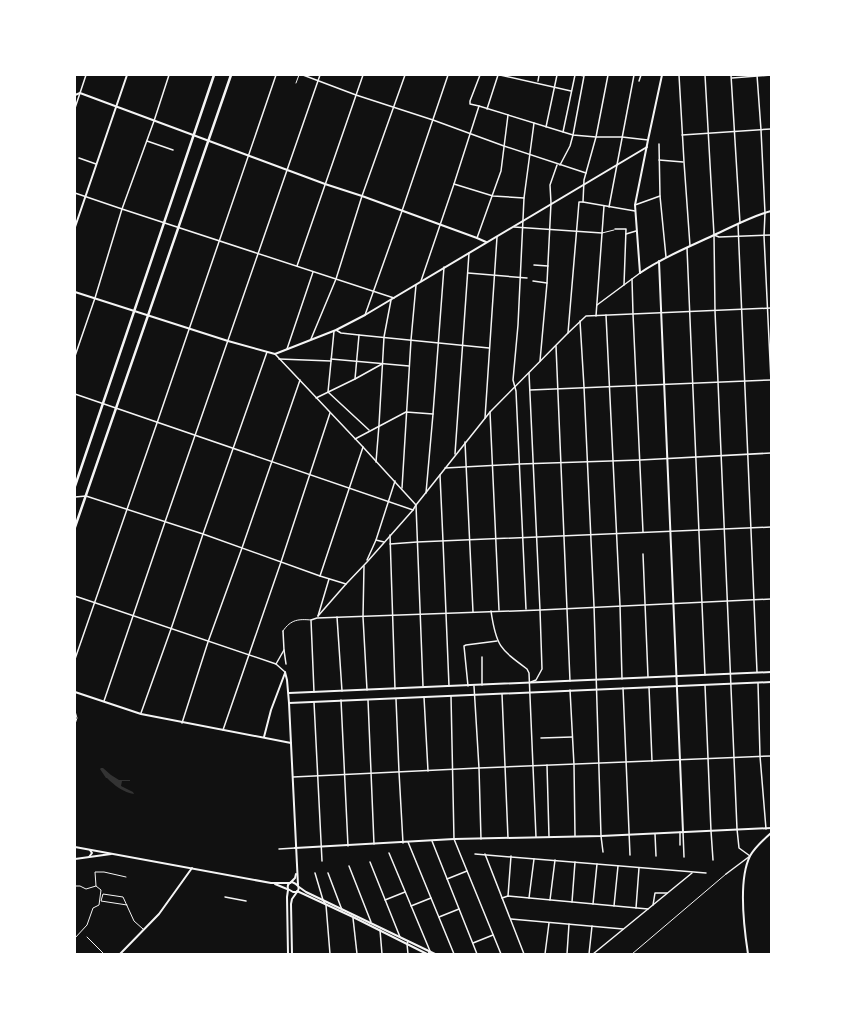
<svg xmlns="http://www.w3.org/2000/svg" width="846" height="1029" viewBox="0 0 846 1029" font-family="'DejaVu Sans',sans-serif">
  <rect width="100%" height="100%" fill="#111"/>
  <path fill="#333" d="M103,768L111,775L119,780H130V781H122L121,786L133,792L134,794C124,793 114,785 107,778H106L100,769L101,768Z"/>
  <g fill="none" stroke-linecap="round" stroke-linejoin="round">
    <g stroke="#f5f5f5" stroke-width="1">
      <polyline points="75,711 77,718 75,724"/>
      <polyline points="75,783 75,787"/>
      <polyline points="75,903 75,904"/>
      <polyline points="127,905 101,901 103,894 123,897 134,921 143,929"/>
      <polyline points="87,937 104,954"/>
    </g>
    <g stroke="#f5f5f5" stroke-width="1">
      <polyline points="296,83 299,75"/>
      <polyline points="602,233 614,230"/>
      <path d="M283,631C291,619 299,619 311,620"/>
      <polyline points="75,886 80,886 86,889 96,886 95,872 104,872 126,877"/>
      <polyline points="75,938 87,925 93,908 99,905 101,890 96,886"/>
      <polyline points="632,954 726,874"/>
    </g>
    <g stroke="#f5f5f5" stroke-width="1.5">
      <polyline points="303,75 356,95 433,120 504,146 586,173"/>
      <polyline points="500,75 571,91"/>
      <polyline points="679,75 684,162 690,246"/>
      <polyline points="705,75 714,235 715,311 737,829 739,848 750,856 726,874"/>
      <polyline points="731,75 740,223"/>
      <polyline points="757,75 761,130 765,213 764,236 771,381"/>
      <polyline points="732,78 771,75"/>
      <polyline points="538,81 539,75"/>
      <polyline points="639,81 641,75"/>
      <polyline points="479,106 573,135 596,137 622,137 648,140"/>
      <polyline points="75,108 86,75"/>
      <polyline points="487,109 498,75"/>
      <polyline points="546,127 557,75"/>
      <polyline points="563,132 575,75"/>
      <polyline points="682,135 771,129"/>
      <polyline points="147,141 173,150"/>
      <polyline points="659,144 660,196 666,257"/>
      <polyline points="79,158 96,164"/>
      <polyline points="659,160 683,162"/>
      <polyline points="560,165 570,146 573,135 584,76 580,75"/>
      <polyline points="454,184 493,196 524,198"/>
      <polyline points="75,193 122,209 394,298"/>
      <polyline points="583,202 584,180 596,137 608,75"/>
      <polyline points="635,205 660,196"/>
      <polyline points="609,207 634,75"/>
      <polyline points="738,224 757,672"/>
      <polyline points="514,227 602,233"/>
      <polyline points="615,229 626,229 624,285"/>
      <polyline points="626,234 636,231"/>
      <polyline points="714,235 719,237 771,235"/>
      <polyline points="477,238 501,171 508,115"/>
      <polyline points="687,248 705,675"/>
      <polyline points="534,265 548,266"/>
      <polyline points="297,266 363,75"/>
      <polyline points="468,273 527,278"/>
      <polyline points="632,279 633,314 643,532"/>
      <polyline points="421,281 454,184 479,106 470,104 470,101 480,75"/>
      <polyline points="533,281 547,283"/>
      <polyline points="597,305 640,273"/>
      <polyline points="365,315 402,211 448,75"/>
      <polyline points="606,315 620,605 622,679"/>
      <polyline points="596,316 604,206"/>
      <polyline points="580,321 584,387 594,606 601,836 603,852"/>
      <polyline points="336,330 341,333 359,335 489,348"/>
      <polyline points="334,331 328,392 369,430"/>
      <polyline points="568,333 579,202 583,202 635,211"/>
      <polyline points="311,339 336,279 362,196 405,75"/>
      <polyline points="556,346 570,681"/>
      <polyline points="287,349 313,272"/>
      <polyline points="275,354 363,447 416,505 423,686"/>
      <polyline points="75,356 95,298 122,209 154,121 169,75"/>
      <polyline points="279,359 331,361"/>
      <polyline points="331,359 409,366"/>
      <polyline points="540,361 547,283 551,203 550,185 557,165"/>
      <polyline points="529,373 540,610 542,669 536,680 531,682"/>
      <polyline points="355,379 359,335"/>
      <polyline points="530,390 771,380"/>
      <polyline points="75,394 413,510"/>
      <polyline points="316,398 355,379 382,364"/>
      <polyline points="490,412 499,610"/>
      <polyline points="485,418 497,237"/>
      <polyline points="355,439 406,412 433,414"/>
      <polyline points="465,442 473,612"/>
      <polyline points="455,454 469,253"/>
      <polyline points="376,462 379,425 384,337 391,300"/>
      <polyline points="445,468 520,464 640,460 771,453"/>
      <polyline points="440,475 443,541 449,686"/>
      <polyline points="402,488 411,340 416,285"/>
      <polyline points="426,493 433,414 444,267"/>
      <polyline points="75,497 86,496 203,534 320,576 346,584"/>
      <polyline points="390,535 395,689"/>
      <polyline points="376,540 384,542"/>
      <polyline points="390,544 417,542 771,527"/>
      <polyline points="643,554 648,677"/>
      <polyline points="367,560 376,540 395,481"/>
      <polyline points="364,566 363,617 367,690"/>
      <polyline points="320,576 363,447"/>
      <polyline points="75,596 276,664 285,672"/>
      <polyline points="526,609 516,391 513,380 518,325 524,198 534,123"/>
      <path d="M491,611C496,646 500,649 527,669L529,673L536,837"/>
      <polyline points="318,616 346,584 367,562 413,510 416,505 490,412 568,333 586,316 771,308"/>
      <polyline points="318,616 329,579"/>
      <polyline points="337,617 342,691"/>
      <polyline points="284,650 286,664"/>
      <polyline points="75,659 157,423 276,75"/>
      <polyline points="276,664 284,650 283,631"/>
      <polyline points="758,683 760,756 766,829"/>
      <polyline points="482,685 482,657"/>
      <polyline points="705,685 711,831 713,860"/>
      <polyline points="468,686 464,646 466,645 497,641"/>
      <polyline points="474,686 479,768 481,839"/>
      <polyline points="649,687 652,761"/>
      <polyline points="623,688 630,855"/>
      <polyline points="570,690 574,765 575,836"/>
      <polyline points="314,692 311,620 317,618 540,610 771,599"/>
      <polyline points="502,694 508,838"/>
      <polyline points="451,696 454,839 501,954"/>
      <polyline points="424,697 428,771"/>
      <polyline points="396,699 399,772 403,843"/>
      <polyline points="341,700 348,846"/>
      <polyline points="368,700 374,844"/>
      <polyline points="104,701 165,522 320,75"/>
      <polyline points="314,702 322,861"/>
      <polyline points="141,713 171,629 203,534 267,352"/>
      <polyline points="182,723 208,642 242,548 300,380"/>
      <polyline points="223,730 281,562 330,413"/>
      <polyline points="541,738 572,737"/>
      <polyline points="547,765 549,837"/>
      <polyline points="293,777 479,768 771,756"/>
      <polyline points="680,832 680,845"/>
      <polyline points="683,832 684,857"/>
      <polyline points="655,834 656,856"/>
      <polyline points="432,841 477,954"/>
      <polyline points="408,842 454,954"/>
      <polyline points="279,849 295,848"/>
      <polyline points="389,853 430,951 428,954"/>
      <polyline points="475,854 706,873"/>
      <polyline points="485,854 524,954"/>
      <polyline points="370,862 400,937"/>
      <polyline points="349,866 371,922 370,923"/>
      <polyline points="315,873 323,900 326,905 330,954"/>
      <polyline points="328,873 342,910"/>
      <polyline points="447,879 467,871"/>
      <polyline points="508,896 511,856"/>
      <polyline points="225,897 246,901"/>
      <polyline points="502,898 508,896 648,909"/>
      <polyline points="529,898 534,859"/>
      <polyline points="385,900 405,892"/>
      <polyline points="550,900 555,860"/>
      <polyline points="572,902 575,862"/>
      <polyline points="593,904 597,864"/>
      <polyline points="653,905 655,893 667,893"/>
      <polyline points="411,906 431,898"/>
      <polyline points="614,906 618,866"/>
      <polyline points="636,908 639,868"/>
      <polyline points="439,917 459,909"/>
      <polyline points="353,918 357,954"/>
      <polyline points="511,919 623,929"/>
      <polyline points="380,930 382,954"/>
      <polyline points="473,943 493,935"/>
      <polyline points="408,954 407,944 408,941"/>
      <polyline points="545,954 549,923"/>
      <polyline points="567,954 569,924"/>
      <polyline points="589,954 592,926"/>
      <polyline points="593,954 692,873"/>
    </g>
    <g stroke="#f5f5f5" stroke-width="2">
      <polyline points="75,95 80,93 325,184 362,196 477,238 486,242"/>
      <polyline points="75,227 127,75"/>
      <polyline points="659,261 683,832"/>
      <polyline points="640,273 635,205 648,140 662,75"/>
      <path d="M640,273C663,257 689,247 714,235C732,227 752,216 771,211"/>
      <polyline points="75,292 228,341 275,354 336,330 365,315 647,147"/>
      <polyline points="285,672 287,680 289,703 298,885"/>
      <polyline points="75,692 141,714 291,743"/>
      <polyline points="289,693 771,672"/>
      <path d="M289,703C450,696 611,689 771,682"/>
      <polyline points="264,737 271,710 285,673"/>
      <polyline points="295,848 454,839 601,836 771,828"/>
      <polyline points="89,857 92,853 90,850"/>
      <polyline points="290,883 295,878 296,874"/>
      <polyline points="120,954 159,914 192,868"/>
      <polyline points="288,954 287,897 288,890"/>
      <polyline points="292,954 291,904 292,899 297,892"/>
    </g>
    <g stroke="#f5f5f5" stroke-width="2">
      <polyline points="75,847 271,883 289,883"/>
      <polyline points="75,859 111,854"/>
      <path d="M292,882C297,884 301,887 297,892H293L288,889C287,885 288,883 292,882Z"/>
      <polyline points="275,884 287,889"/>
      <polyline points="299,887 306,892 435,954"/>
      <polyline points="297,891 353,917 427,954"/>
      <path d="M748,954C744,928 738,880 750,856C755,847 763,840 771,833"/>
    </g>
    <g stroke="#f5f5f5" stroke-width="2.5">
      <polyline points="75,486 214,75"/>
      <polyline points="75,527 231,75"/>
    </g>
  </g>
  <rect width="846" height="1029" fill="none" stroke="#ffffff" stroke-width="152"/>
</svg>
